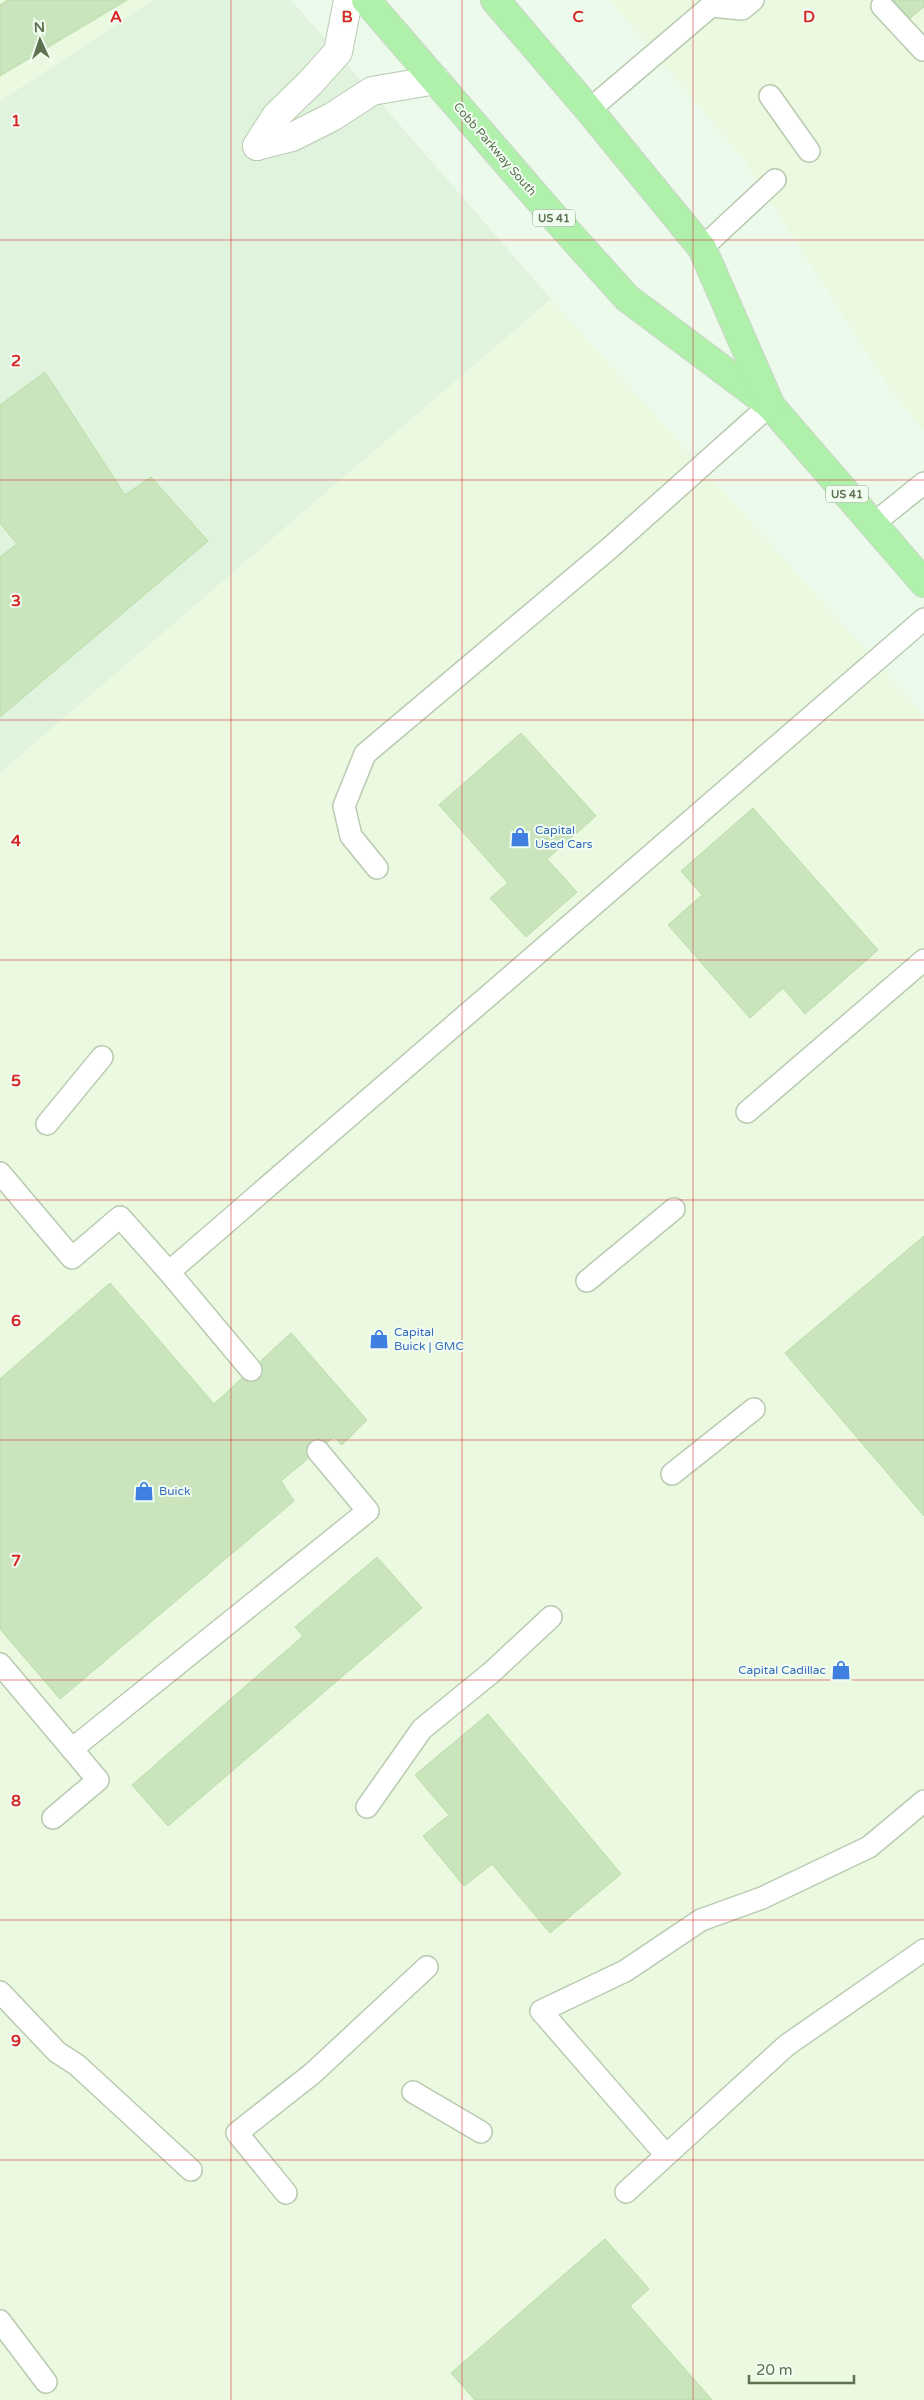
<svg xmlns="http://www.w3.org/2000/svg" width="924" height="2400" viewBox="0 0 924 2400" font-family="'Varela Round',sans-serif">
  <rect width="100%" height="100%" fill="#ecfaeb"/>
  <polygon fill="#e0f3dd" points="153,0 291,0 551,299 0,773 0,101"/>
  <g fill="#eaf9e0">
    <polygon points="0,0 153,0 0,101"/>
    <polygon points="610,0 924,0 924,430 890,389 745,161"/>
    <polygon points="551,299 924,715 924,2400 0,2400 0,773"/>
  </g>
  <g fill="#cae5be" stroke="#b8dda8">
    <polygon points="8,0 127,0 0,76 0,5"/>
    <polygon points="893,0 924,0 924,7 909,19"/>
    <polygon points="45,372 125,495 151,477 208,541 0,717 0,557 17,544 0,523 0,405"/>
    <polygon points="521,733 596,816 547,859 577,892 526,937 490,898 508,883 439,805"/>
    <polygon points="753,808 878,950 805,1014 783,988 750,1018 668,925 702,895 681,871"/>
    <polygon points="924,1236 924,1516 785,1353"/>
    <polygon points="110,1283 214,1404 291,1333 367,1420 342,1445 334,1437 281,1481 294,1501 60,1699 0,1629 0,1379"/>
    <polygon points="377,1557 422,1608 168,1826 132,1785 303,1636 295,1627"/>
    <polygon points="488,1714 621,1874 550,1933 492,1864 464,1886 423,1836 449,1815 415,1775"/>
    <polygon points="605,2239 649,2289 630,2306 712,2400 475,2400 451,2373"/>
  </g>
  <g fill="none" stroke-linecap="round" stroke-linejoin="round">
    <defs>
      <g id="service">
        <polyline points="882,6 923,50"/>
        <polyline points="770,96 809,151"/>
        <polyline points="589,110 711,6 742,9 753,0"/>
        <polyline points="702,248 775,180"/>
        <polyline points="873,524 924,483"/>
        <polyline points="377,868 351,836 344,806 365,754 611,547 770,405"/>
        <polyline points="747,1112 924,960"/>
        <polyline points="47,1124 102,1057"/>
        <polyline points="0,1173 72,1258 120,1217 169,1272 924,619"/>
        <polyline points="169,1272 251,1370"/>
        <polyline points="587,1281 674,1209"/>
        <polyline points="672,1474 754,1409"/>
        <polyline points="0,1664 98,1780 53,1818"/>
        <polyline points="72,1749 368,1511 318,1451"/>
        <polyline points="367,1807 422,1729 492,1672 551,1617"/>
        <polyline points="0,1992 57,2052 77,2065 191,2170"/>
        <polyline points="413,2092 481,2132"/>
        <polyline points="666,2155 541,2011 625,1971 701,1920 762,1898 869,1847 924,1801"/>
        <polyline points="626,2192 787,2045 924,1950"/>
        <polyline points="286,2193 237,2133 313,2073 427,1967"/>
        <polyline points="0,2321 46,2382"/>
      </g>
      <g id="minor">
        <polyline points="257,146 292,137 332,117 372,91 436,80"/>
        <polyline points="257,146 276,116 310,83 338,52 348,0"/>
      </g>
      <g id="primary">
        <polyline points="366,0 547,209 627,298 770,405 924,583"/>
        <polyline points="495,0 589,110 702,248 770,404"/>
      </g>
    </defs>
    <use href="#service" stroke="#b8cbb1" stroke-width="24"/>
    <use href="#minor" stroke="#b8cbb1" stroke-width="30"/>
    <use href="#primary" stroke="#ced5cb" stroke-width="30"/>
    <use href="#service" stroke="#fff" stroke-width="21"/>
    <use href="#minor" stroke="#fff" stroke-width="28"/>
    <use href="#primary" stroke="#aff0ab" stroke-width="28"/>
  </g>
  <path fill="none" stroke="#d62828" stroke-width="1" stroke-opacity="0.55" d="M231,0V2400M462,0V2400M693,0V2400M0,240H924M0,480H924M0,720H924M0,960H924M0,1200H924M0,1440H924M0,1680H924M0,1920H924M0,2160H924"/>
  <defs>
    <symbol id="shop-bare" viewBox="-9 -9 18 18"><path d="M-5-2.5h2.3a2.7 3.5 0 0 1 5.4 0H5L5.5 6h-11ZM-1.5-2.5h3a1.5 2.3 0 0 0-3 0Z" fill="#3f7fe0" stroke="#f2fdf1" stroke-width="2.5" paint-order="stroke"/></symbol>
  </defs>
  <g fill-rule="evenodd">
    <use href="#shop-bare" x="506" y="823" width="28" height="28"/>
    <use href="#shop-bare" x="365" y="1325" width="28" height="28"/>
    <use href="#shop-bare" x="130" y="1477" width="28" height="28"/>
    <use href="#shop-bare" x="827" y="1656" width="28" height="28"/>
  </g>
  <g text-anchor="middle" dominant-baseline="central" stroke-width="4" stroke-linejoin="round" paint-order="stroke">
    <g fill="#f2fdf1" stroke="#899c81" stroke-width="1">
      <rect x="533" y="209.5" width="42" height="17" rx="4"/>
      <rect x="826" y="485.5" width="42" height="17" rx="4"/>
    </g>
    <g font-size="11" font-weight="bold" fill="#5c7251">
      <text x="554" y="218">US 41</text>
      <text x="847" y="494">US 41</text>
    </g>
    <g font-size="12" fill="#5c7251" stroke="#f2fdf1">
      <text transform="translate(495 149) rotate(49)">Cobb Parkway South</text>
    </g>
    <g font-size="12" fill="#366cbe" stroke="#f2fdf1" text-anchor="start">
      <text x="535" y="830">Capital<tspan x="535" dy="14">Used Cars</tspan></text>
      <text x="394" y="1332">Capital<tspan x="394" dy="14">Buick | GMC</tspan></text>
      <text x="159" y="1491">Buick</text>
      <text x="826" y="1670" text-anchor="end">Capital Cadillac</text>
    </g>
  </g>
  <g font-size="16" text-anchor="middle" font-weight="bold" fill="#d62828" stroke="#f2fdf1" stroke-width="4" stroke-linejoin="round" paint-order="stroke">
    <text x="116" y="22">A</text>
    <text x="347" y="22">B</text>
    <text x="578" y="22">C</text>
    <text x="809" y="22">D</text>
    <text x="16" y="126">1</text>
    <text x="16" y="366">2</text>
    <text x="16" y="606">3</text>
    <text x="16" y="846">4</text>
    <text x="16" y="1086">5</text>
    <text x="16" y="1326">6</text>
    <text x="16" y="1566">7</text>
    <text x="16" y="1806">8</text>
    <text x="16" y="2046">9</text>
  </g>
  <g transform="translate(40 40) rotate(357)" stroke="#f2fdf1" stroke-width="4" paint-order="stroke">
  <path d="M0-4L9 19L0 12L-9 19Z" fill="#5c7251"/>
  <text y="-8" font-size="14" font-weight="bold" text-anchor="middle" fill="#5c7251">N</text>
  </g>
  <path d="M749 2375v8h105v-8" fill="none" stroke="#5c7251" stroke-width="2.5"/>
  <text x="756" y="2375" font-size="15" fill="#5c7251" stroke="#f2fdf1" stroke-width="4" paint-order="stroke">20 m</text>
</svg>
